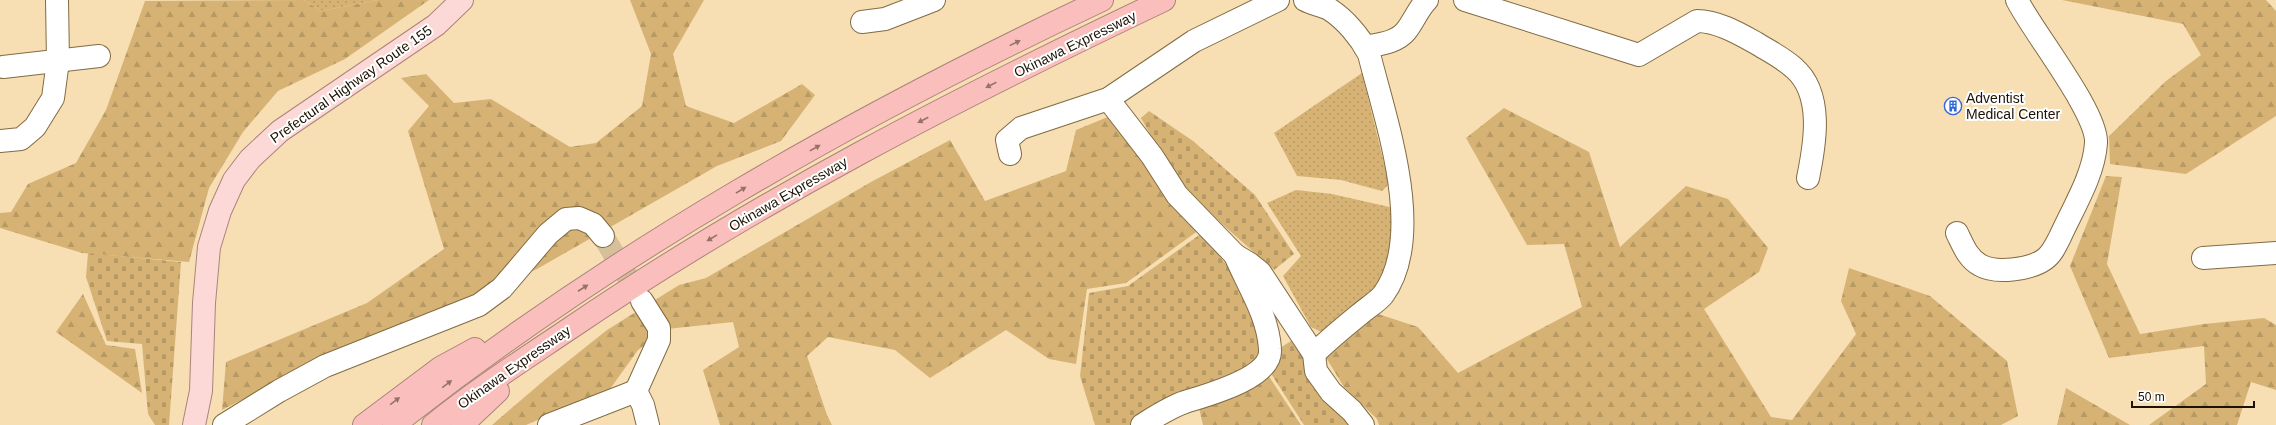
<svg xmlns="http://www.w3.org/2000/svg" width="2276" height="425" viewBox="0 0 2276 425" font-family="Arial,sans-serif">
  <defs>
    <pattern id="grass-dots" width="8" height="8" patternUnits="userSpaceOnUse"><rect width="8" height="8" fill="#d6b374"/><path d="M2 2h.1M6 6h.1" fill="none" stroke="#b79963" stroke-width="1.8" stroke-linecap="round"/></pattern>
    <pattern id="forest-firs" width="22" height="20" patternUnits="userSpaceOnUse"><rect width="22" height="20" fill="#d6b374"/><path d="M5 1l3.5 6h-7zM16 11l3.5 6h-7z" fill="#b79963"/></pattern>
    <pattern id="cemetery-stones" width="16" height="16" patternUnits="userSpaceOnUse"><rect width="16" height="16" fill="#d6b374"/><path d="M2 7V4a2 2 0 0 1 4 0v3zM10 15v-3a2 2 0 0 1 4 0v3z" fill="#b79963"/></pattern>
  </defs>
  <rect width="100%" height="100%" fill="#f7dfb3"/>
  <g fill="url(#grass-dots)">
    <polygon points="304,0 378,0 321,11"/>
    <polygon points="1362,73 1389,184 1382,191 1341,180 1297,176 1274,133"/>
    <polygon points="1296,190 1332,194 1394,208 1388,264 1371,296 1323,333 1311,327 1283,276 1301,256 1267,203"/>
  </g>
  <g fill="url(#forest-firs)">
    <polygon points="304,0 321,11 378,0 429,0 345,59 278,91 243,132 209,188 189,262 82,253 0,228 0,213 11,212 28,184 76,163 106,110 145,1"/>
    <polygon points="630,0 704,0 673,54 686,106 734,123 802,84 815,95 781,141 717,166 537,269 480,296 327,356 222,410 226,362 367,303 444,249 408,131 429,106 401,78 426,74 454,103 491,99 570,147 596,143 642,106 651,54"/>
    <polygon points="2062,0 2266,0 2276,11 2276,116 2186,174 2110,164 2109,136 2166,81 2201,55 2183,24"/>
    <polygon points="1504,108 1589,152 1620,247 1686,186 1728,199 1768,248 1759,272 1704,309 1771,417 1792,420 1856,334 1841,301 1849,268 1930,296 2007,361 2018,416 2001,425 1379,425 1377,419 1344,387 1325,356 1378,314 1418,327 1458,373 1582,307 1564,244 1527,245 1466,138"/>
    <polygon points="1110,116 1199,230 1126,283 1087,289 1076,364 1049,359 1006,330 930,378 895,350 828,337 807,356 827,415 832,425 720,425 703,370 739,347 733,322 667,329 638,350 610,389 526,425 492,425 548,377 607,330 679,285 706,278 871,182 950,140 985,201 1066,171 1076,130"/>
    <polygon points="2106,176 2122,177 2107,264 2140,334 2204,324 2264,318 2276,325 2276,390 2251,382 2237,425 2149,425 2206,384 2204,346 2109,358 2070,266"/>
    <polygon points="83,294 106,345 135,349 142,393 56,332"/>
    <polygon points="1268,375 1301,425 1203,425 1199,408"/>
    <polygon points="2066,388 2130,425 2057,425"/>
  </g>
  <g fill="url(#cemetery-stones)">
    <polygon points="1149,111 1193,141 1255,195 1294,254 1274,270 1179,186 1141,118"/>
    <polygon points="1202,233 1248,293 1262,350 1253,365 1131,425 1095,425 1080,376 1089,293 1128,286"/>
    <polygon points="88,253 181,262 169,425 155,425 148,414 142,344 107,341 86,277"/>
    <polygon points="1294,339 1353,425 1304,425 1268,369 1277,350"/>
  </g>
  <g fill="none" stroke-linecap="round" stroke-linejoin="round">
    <polyline stroke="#d6c099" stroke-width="22" stroke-dasharray="22 11" stroke-linecap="butt" points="603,236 642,301"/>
    <defs>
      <g id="minor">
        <path d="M1305,0C1312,4 1321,5 1329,9C1345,19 1360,37 1369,54C1385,119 1427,235 1383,295C1377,302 1367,308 1360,314C1344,327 1328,340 1314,354"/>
        <path d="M1465,0L1639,55L1697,21C1717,21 1738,33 1756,43C1769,51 1783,58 1794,68C1824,94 1815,144 1808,178"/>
        <polyline points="862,22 885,19 934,0"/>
        <path d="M1365,47C1379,44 1396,43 1406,31C1414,21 1418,9 1427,0"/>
        <polyline points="3,67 99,56"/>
        <polyline points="1108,99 1152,156 1177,195 1235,255 1250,264 1260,272 1314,354 1316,371 1331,392 1352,411 1363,425"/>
        <polyline points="0,141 21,139 35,127 53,98 58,61 57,0"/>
        <polyline points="1010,154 1007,140 1021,128 1108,99 1194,41 1278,0"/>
        <path d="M1957,233C1963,245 1968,259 1980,265C1995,274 2030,270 2045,259C2052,254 2056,245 2060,237C2073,208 2094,175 2096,143C2098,113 2033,32 2017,0"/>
        <polyline points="2203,258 2276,253"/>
        <polyline points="642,301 659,328 659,340 636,391 643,405 648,425"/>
        <polyline points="224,425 279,391 325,366 479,305 502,288 548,234 566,219 579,218 593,224 603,236"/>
        <polyline points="549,425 636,391"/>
        <path d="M1142,425C1155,417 1170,407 1185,402C1207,395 1273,378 1270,349C1268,315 1248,286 1235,255"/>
      </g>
      <polyline id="major" points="194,425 201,391 204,303 209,247 220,211 234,180 250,159 280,131 436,25 462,0"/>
      <g id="highway">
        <polyline points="364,425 440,368 475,349"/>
        <path d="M394,425C611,254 853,117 1102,0"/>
        <path d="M433,425C476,390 523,360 569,329C757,201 960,97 1164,0"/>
        <polyline points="462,425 498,391"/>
      </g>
    </defs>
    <use href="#minor" stroke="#816b43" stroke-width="24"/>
    <use href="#major" stroke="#ac837c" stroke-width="24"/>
    <use href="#highway" stroke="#ac837c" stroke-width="24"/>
    <use href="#minor" stroke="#fff" stroke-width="22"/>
    <use href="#major" stroke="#fcd9d7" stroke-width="22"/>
    <use href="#highway" stroke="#fabfbc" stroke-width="22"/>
  </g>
  <defs><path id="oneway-solid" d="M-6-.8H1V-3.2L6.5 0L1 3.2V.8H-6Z"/></defs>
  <g fill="#967269">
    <use href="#oneway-solid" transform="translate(1015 43) rotate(-26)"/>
    <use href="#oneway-solid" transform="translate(991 85) rotate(153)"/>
    <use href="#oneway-solid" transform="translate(923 120) rotate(153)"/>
    <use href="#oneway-solid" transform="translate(815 148) rotate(-29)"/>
    <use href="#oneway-solid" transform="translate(741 190) rotate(-31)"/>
    <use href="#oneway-solid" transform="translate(712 238) rotate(149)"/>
    <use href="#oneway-solid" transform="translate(583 288) rotate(-33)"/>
    <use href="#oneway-solid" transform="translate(447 384) rotate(-37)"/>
    <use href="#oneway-solid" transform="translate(395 401) rotate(-37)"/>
  </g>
  <defs>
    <symbol id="building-ring" viewBox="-11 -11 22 22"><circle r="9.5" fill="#fff" stroke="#3167d6" stroke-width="1.5"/><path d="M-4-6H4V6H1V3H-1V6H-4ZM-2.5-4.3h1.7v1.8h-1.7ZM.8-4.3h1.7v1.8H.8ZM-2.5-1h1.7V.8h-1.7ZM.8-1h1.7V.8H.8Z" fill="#3167d6"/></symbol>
  </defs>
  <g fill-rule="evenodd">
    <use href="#building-ring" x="1943" y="96" width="20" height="20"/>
  </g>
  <g text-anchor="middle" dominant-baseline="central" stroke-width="4" stroke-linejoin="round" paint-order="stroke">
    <g font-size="14" fill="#1c1304" stroke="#fff">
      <text transform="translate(1075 44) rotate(-26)">Okinawa Expressway</text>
      <text transform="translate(351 84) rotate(-35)">Prefectural Highway Route 155</text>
      <text transform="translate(788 194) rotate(-30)">Okinawa Expressway</text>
      <text transform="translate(514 367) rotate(-35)">Okinawa Expressway</text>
    </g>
    <g font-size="14" fill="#1c1304" stroke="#fff" text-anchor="start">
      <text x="1966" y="98">Adventist<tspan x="1966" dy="16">Medical Center</tspan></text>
    </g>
  </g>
  <path d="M2132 401v6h122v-6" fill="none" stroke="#1c1304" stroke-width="2"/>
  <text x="2138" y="401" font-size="12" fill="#1c1304" stroke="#ffffff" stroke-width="3" paint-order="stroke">50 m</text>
</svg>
